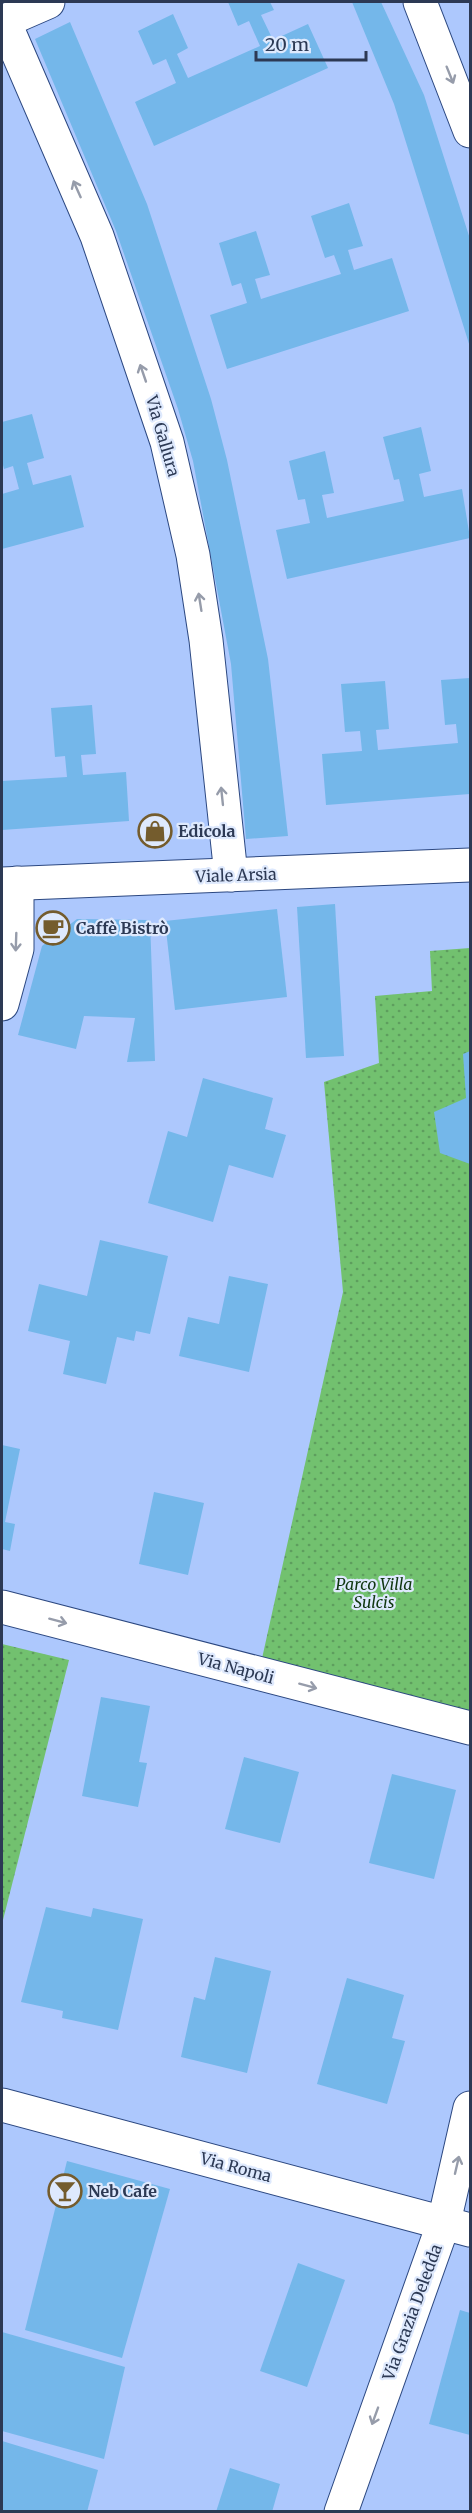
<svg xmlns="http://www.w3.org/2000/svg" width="472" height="2513" viewBox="0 0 472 2513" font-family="Merriweather,serif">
  <defs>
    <pattern id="park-dots" width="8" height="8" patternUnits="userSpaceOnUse" patternTransform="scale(1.5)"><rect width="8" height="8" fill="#72c16f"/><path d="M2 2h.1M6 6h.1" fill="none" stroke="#5e9e5e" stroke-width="1.8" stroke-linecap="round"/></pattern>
  </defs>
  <rect width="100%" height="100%" fill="#adc8fd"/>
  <g fill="url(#park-dots)">
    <polygon points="470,948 470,1719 261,1663 343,1292 324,1082 379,1063 375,996 432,991 430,951"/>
    <polygon points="2,1644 69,1660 2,1924"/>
  </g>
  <g fill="#74b7ea">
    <polygon points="228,2 270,2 274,10 261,15 273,40 308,24 328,68 154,146 135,102 176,83 166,59 153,65 138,31 173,14 188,48 177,54 188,78 260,46 249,21 238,26"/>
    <polygon points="352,2 381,2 424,95 470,239 470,347 394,104"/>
    <polygon points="70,22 147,204 211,399 227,460 268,659 288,836 246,839 231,664 193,461 178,409 116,231 35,39"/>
    <polygon points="349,203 363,246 348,250 354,270 392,258 409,311 227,369 210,315 247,303 241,283 232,286 219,243 256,231 270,275 255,279 261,299 341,274 334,255 325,258 311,216"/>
    <polygon points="32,414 44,458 27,463 33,485 71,475 84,527 2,549 2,494 19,489 13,466 4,469 2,461 2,422"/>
    <polygon points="421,427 431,471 419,474 424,497 462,489 470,538 287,579 276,530 310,523 305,499 298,500 289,461 325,451 334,493 322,495 327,518 404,501 399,479 394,480 383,437"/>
    <polygon points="470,678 470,794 326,805 322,754 362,751 360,731 345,732 341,684 385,681 389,729 376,730 378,750 458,743 456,724 445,725 441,680"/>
    <polygon points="92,705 96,754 81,755 83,775 126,772 129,821 2,830 2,781 67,777 65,756 55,757 51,708"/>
    <polygon points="335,904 344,1056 306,1058 297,907"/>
    <polygon points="277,909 287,997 175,1010 165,921"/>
    <polygon points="77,919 150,920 155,1061 127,1062 135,1018 84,1016 76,1049 18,1035 42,946"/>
    <polygon points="470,1051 470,1164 440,1153 434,1112 466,1098 463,1054"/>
    <polygon points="203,1078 273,1098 265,1129 286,1135 273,1178 229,1165 213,1222 148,1203 168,1131 187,1137"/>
    <polygon points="100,1240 168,1256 150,1334 136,1331 134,1341 117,1337 106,1384 63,1374 70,1341 28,1331 39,1284 87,1296"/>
    <polygon points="229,1276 268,1284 249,1372 179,1356 188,1317 219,1324"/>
    <polygon points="2,1445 20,1449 5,1522 15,1524 10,1551 2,1549"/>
    <polygon points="154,1492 204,1503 188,1575 139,1564"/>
    <polygon points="101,1697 150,1706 139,1762 147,1763 138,1807 82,1796"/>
    <polygon points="244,1757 299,1772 280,1843 225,1829"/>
    <polygon points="392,1774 456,1790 434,1879 369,1863"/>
    <polygon points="46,1907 91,1917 93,1908 143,1919 118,2030 62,2018 63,2011 21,2002"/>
    <polygon points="215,1957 271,1971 247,2073 181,2057 194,1997 205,2000"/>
    <polygon points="347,1978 404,1995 392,2038 405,2041 387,2104 317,2084"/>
    <polygon points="67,2161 170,2189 122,2358 25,2330"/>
    <polygon points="298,2263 345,2280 307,2387 260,2371"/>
    <polygon points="460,2310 470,2313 470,2435 429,2424"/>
    <polygon points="2,2332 125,2367 104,2459 2,2431"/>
    <polygon points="2,2441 98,2470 87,2512 2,2512"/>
    <polygon points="230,2468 280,2484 272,2512 216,2512"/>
  </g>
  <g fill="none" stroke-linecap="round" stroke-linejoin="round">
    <defs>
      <g id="street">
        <polyline points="420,2 470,131"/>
        <polyline points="4,21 97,236 167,442 193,555 206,640 231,875"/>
        <polyline points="2,22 48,2"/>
        <polyline points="2,1004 17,949 17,883"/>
        <polyline points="2,1607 470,1728"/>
        <polyline points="341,2512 444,2222 470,2108"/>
      </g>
      <g id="secondary">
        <polyline points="2,884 470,865"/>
        <polyline points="2,2105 470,2230"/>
      </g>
    </defs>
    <use href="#street" stroke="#2c4881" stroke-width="35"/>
    <use href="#secondary" stroke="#2c4881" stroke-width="35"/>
    <use href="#street" stroke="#fff" stroke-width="33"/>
    <use href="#secondary" stroke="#fff" stroke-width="33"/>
  </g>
  <defs><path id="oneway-shaft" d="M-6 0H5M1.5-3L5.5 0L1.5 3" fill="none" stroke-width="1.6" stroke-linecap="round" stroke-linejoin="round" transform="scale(1.5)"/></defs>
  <g stroke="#969caa">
    <use href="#oneway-shaft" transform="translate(450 75) rotate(68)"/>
    <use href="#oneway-shaft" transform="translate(77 189) rotate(-114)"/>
    <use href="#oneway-shaft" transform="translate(143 373) rotate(-109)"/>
    <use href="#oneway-shaft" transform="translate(200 602) rotate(-99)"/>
    <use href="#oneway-shaft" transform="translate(222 796) rotate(-96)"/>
    <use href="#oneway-shaft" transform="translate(16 942) rotate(92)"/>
    <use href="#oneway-shaft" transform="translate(58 1621) rotate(15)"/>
    <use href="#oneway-shaft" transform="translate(308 1686) rotate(15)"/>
    <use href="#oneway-shaft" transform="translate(457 2165) rotate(-77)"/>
    <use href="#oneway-shaft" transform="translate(375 2416) rotate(110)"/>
  </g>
  <defs>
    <symbol id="shop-ring" viewBox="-11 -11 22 22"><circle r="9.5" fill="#dee9fd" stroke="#745c2d" stroke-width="1.5"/><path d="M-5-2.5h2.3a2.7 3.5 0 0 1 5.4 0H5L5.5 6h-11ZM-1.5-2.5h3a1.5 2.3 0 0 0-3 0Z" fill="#745c2d"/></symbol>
    <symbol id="cafe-ring" viewBox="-11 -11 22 22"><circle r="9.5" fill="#dee9fd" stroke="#745c2d" stroke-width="1.5"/><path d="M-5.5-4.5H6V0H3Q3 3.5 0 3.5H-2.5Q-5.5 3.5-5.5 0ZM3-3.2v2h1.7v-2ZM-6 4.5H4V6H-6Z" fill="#745c2d"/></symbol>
    <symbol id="bar-ring" viewBox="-11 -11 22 22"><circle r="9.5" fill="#dee9fd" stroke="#745c2d" stroke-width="1.5"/><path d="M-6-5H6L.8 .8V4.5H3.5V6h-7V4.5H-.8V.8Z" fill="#745c2d"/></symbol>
  </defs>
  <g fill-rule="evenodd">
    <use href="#shop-ring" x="136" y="812" width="38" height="38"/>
    <use href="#cafe-ring" x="34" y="909" width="38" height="38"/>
    <use href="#bar-ring" x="46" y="2172" width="38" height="38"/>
  </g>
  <g text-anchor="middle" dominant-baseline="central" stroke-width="4.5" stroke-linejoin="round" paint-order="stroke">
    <g font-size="16" fill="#2c3954" stroke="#dee9fd">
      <text transform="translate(163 436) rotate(74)">Via Gallura</text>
      <text transform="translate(236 875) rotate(-2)">Viale Arsia</text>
      <text transform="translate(236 1668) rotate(15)">Via Napoli</text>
      <text transform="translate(236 2167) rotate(15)">Via Roma</text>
      <text transform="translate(412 2312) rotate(-70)">Via Grazia Deledda</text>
    </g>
    <g font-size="16" font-weight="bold" fill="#2c3954" stroke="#dee9fd" text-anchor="start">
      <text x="178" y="831">Edicola</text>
      <text x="76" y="928">Caffè Bistrò</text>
      <text x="88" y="2191">Neb Cafe</text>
    </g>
    <g font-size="16" font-style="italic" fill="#103710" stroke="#dee9fd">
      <text x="374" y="1584">Parco Villa<tspan x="374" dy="18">Sulcis</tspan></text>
    </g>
  </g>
  <rect width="472" height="2513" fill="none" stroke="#2c3954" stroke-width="6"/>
  <path d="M256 51v9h110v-9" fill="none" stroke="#2c3954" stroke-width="3"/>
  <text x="265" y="51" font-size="18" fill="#2c3954" stroke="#dee9fd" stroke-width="4.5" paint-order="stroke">20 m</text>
</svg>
